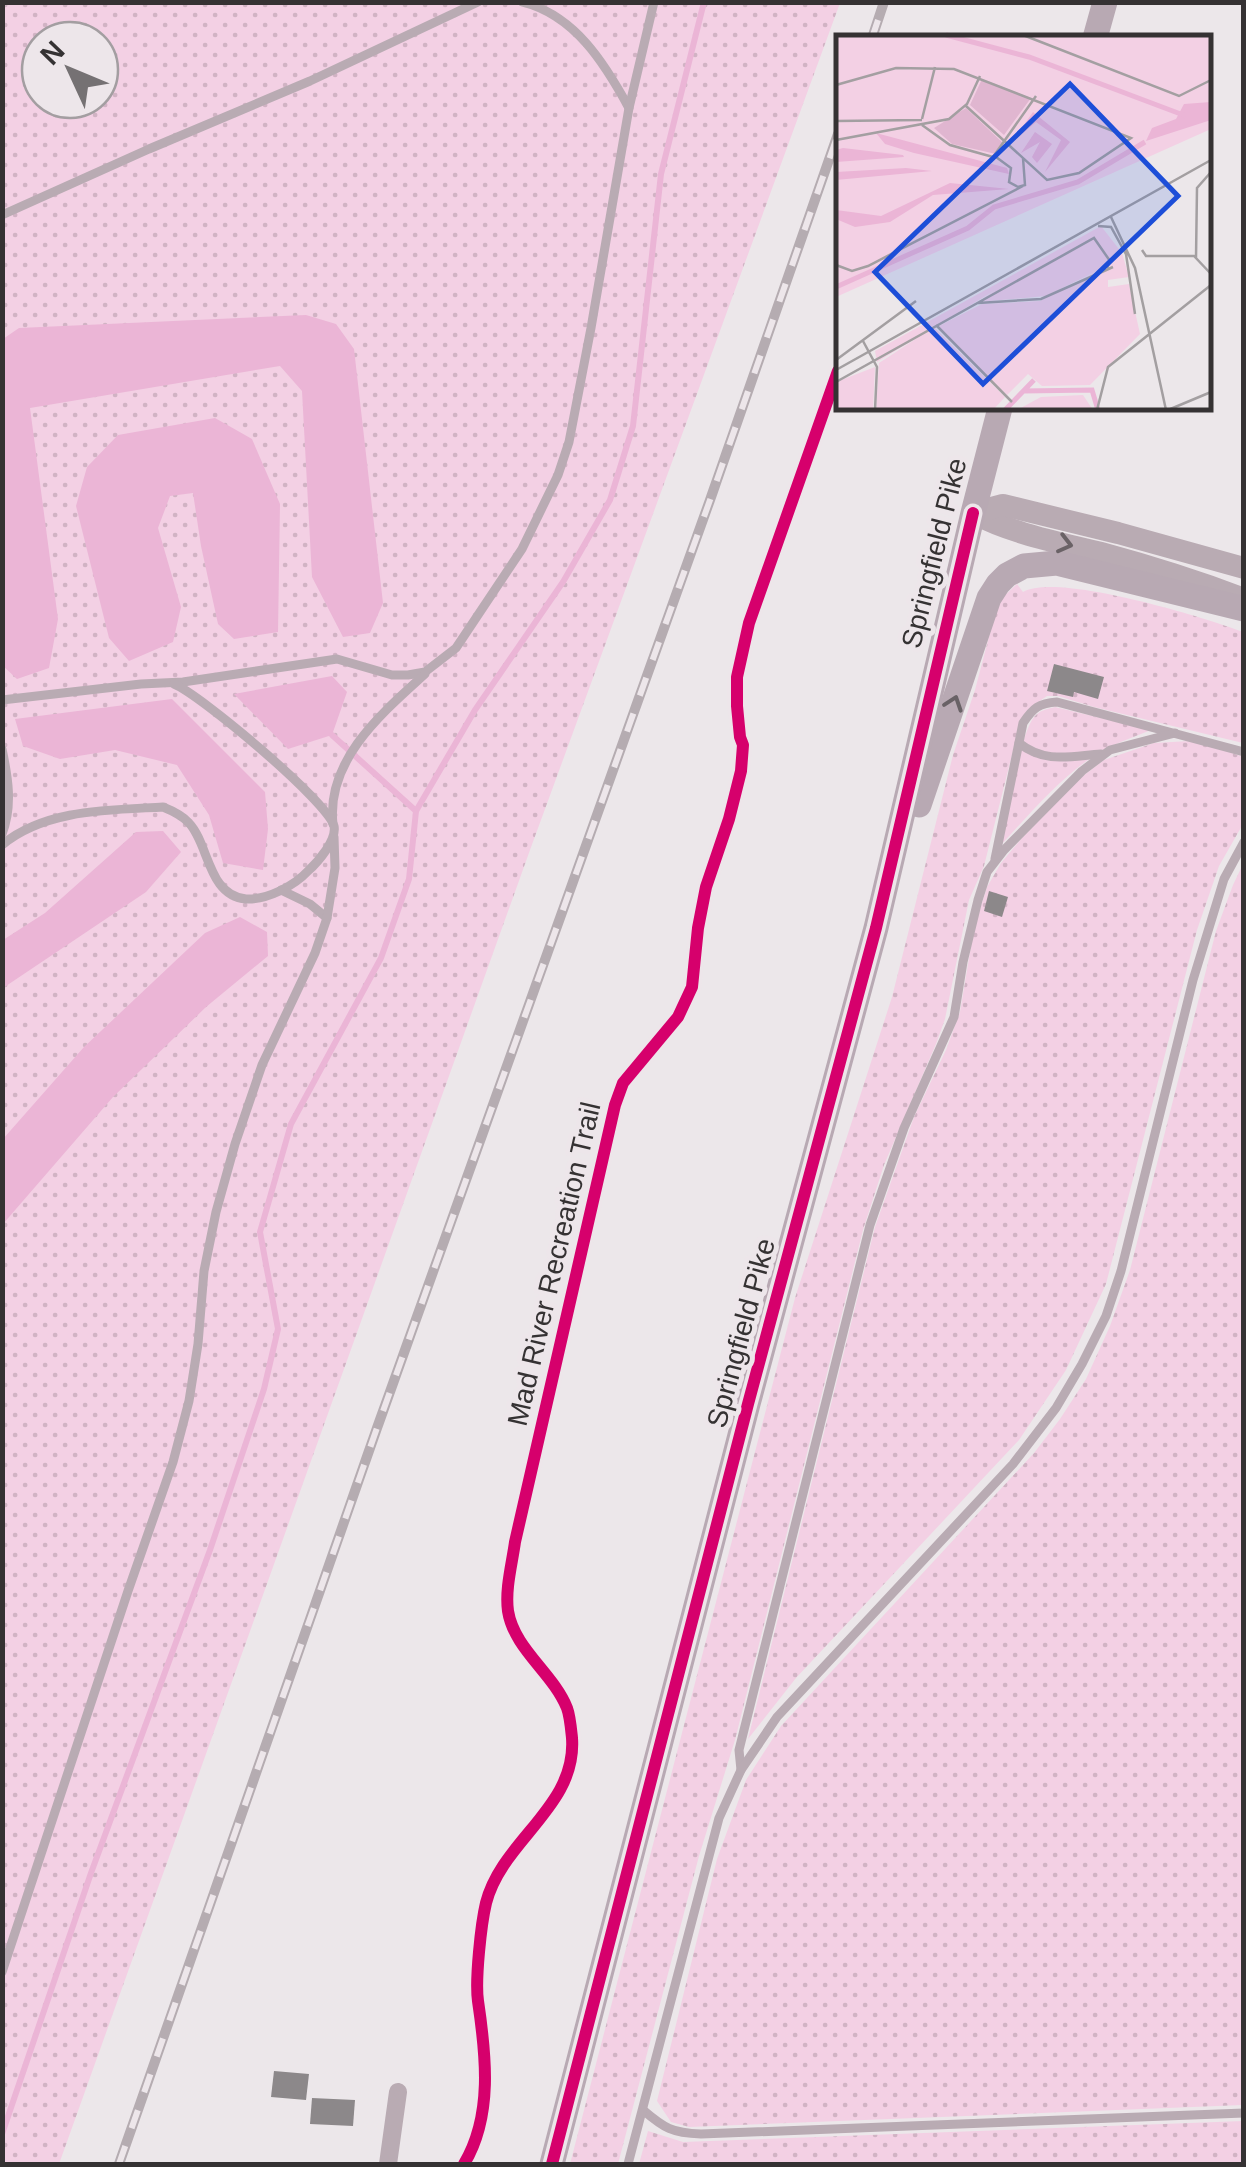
<svg xmlns="http://www.w3.org/2000/svg" width="1246" height="2167" viewBox="0 0 1246 2167" font-family="Arial,sans-serif">
  <defs>
    <pattern id="grass-dots" width="8" height="8" patternUnits="userSpaceOnUse" patternTransform="scale(2.5)"><rect width="8" height="8" fill="#f3d0e4"/><path d="M2 2h.1M6 6h.1" fill="none" stroke="#d1b3c4" stroke-width="1.8" stroke-linecap="round"/></pattern>
  </defs>
  <rect width="100%" height="100%" fill="#ece7ea"/>
  <g fill="url(#grass-dots)" fill-rule="evenodd">
    <path d="M3,3H840L530,850L59,2164H3ZM40,40H100V100H40Z"/>
    <path d="M1017,584L1023,592C1056,572 1204,617 1243,632V743L1094,707L1058,696H1047L1031,707L1021,719L984,866L969,900L945,1019L936,1044L884,1165L863,1230L735,1740L699,1856L618,2164H570L795,1298L892,997L953,755L975,690L996,610L1002,598Z"/>
    <path d="M1055,707L1151,730C1131,738 1110,745 1092,757C1057,781 1028,816 999,847C1006,818 1019,737 1034,717C1040,710 1047,709 1055,707Z"/>
    <polygon points="1190,741 1211,745 1243,757 1243,824 1219,866 1197,930 1106,1284 1066,1370 1019,1440 796,1678 748,1739 875,1227 914,1117 946,1050 960,1012 974,928 987,887 1001,863 1022,838 1079,779 1104,760 1154,743"/>
    <polygon points="1243,864 1243,2105 689,2127 671,2122 657,2101 717,1859 746,1780 781,1726 1034,1453 1060,1419 1086,1379 1110,1326 1130,1270 1216,931 1233,885"/>
    <polygon points="1243,2121 1243,2164 639,2164 648,2131 683,2142"/>
  </g>
  <g fill="#ebb5d6">
    <polygon points="306,315 336,324 354,349 383,603 370,633 343,637 312,577 302,391 280,366 30,408 58,619 49,668 17,679 2,665 3,339 19,328"/>
    <polygon points="215,418 252,439 280,504 278,632 234,639 218,624 201,546 193,493 170,496 158,528 181,607 173,642 129,661 109,638 76,506 87,467 118,435"/>
    <polygon points="332,676 347,692 332,735 288,749 234,694"/>
    <polygon points="172,699 265,792 268,829 263,870 223,863 209,815 177,765 115,750 60,759 23,746 15,719"/>
    <polygon points="163,831 181,852 146,892 3,988 3,940 45,913 136,832"/>
    <polygon points="240,917 267,932 268,956 206,1007 113,1097 3,1224 3,1139 84,1047 205,933"/>
  </g>
  <g fill="none" stroke-linecap="round" stroke-linejoin="round">
    <g stroke="#ebb5d6" stroke-width="6">
      <polyline points="332,735 416,811"/>
      <polyline points="2,2134 91,1873 210,1550 264,1389 278,1329 260,1232 291,1124 381,958 409,879 416,811 475,710 563,582 610,500 633,426 661,174 704,2"/>
    </g>
  </g>
  <g fill="#8c888a">
    <polygon points="1054,664 1104,677 1098,699 1074,692 1073,697 1047,691"/>
    <polygon points="989,891 1008,897 1002,917 984,911"/>
    <polygon points="274,2071 309,2074 306,2100 271,2097"/>
    <polygon points="312,2098 355,2100 353,2126 310,2124"/>
  </g>
  <g fill="none" stroke-linecap="round" stroke-linejoin="round">
    <g stroke="#b9abb3" stroke-width="9">
      <path d="M522,2C575,15 605,64 629,108"/>
      <polyline points="2,215 149,149 310,81 478,2"/>
      <polyline points="2,700 141,684 183,682 337,659 392,675 408,675 425,672 456,648 522,549 558,475 569,442 591,328 629,108 654,2"/>
      <path d="M1019,743C1045,764 1071,756 1101,754"/>
      <path d="M2,749C8,777 13,806 2,834"/>
      <path d="M333,824C326,760 382,713 425,674"/>
      <path d="M2,845C45,809 110,810 163,807C173,811 182,815 189,823C209,844 208,896 246,899C267,900 294,886 308,871C318,862 337,840 334,826C327,801 201,695 174,684"/>
      <path d="M995,859L1023,723C1033,708 1039,703 1057,702L1244,752"/>
      <polyline points="281,890 310,904 327,918"/>
      <polyline points="741,1770 739,1750 870,1225 904,1128 954,1017 963,962 978,900 987,872 1004,850 1082,771 1110,750 1175,733"/>
      <polyline points="2,1972 128,1591 173,1462 189,1401 198,1344 204,1271 216,1212 235,1144 262,1065 315,953 327,918 335,868 334,837"/>
      <path d="M643,2110C664,2128 672,2133 701,2134L1244,2113"/>
      <polyline points="628,2164 719,1818 741,1770 777,1717 1013,1464 1056,1408 1082,1364 1106,1316 1121,1271 1193,980 1224,879 1244,842"/>
    </g>
    <polyline stroke="#b9abb3" stroke-width="18" points="388,2164 398,2092"/>
    <g stroke="#b9abb3" stroke-width="22">
      <path d="M973,513C1013,534 1057,542 1101,553C1149,566 1197,581 1244,599"/>
      <polyline points="973,513 1003,505 1118,533 1244,568"/>
    </g>
    <g stroke="#b8a9b3" stroke-width="25">
      <polyline points="1095,38 1105,2"/>
      <polyline points="919,805 989,598 998,584 1007,575 1024,566 1057,563 1244,609"/>
      <polyline points="552,2164 748,1404 876,928 973,513 1000,408"/>
    </g>
    <defs>
      <g id="rail">
        <polyline points="872,38 884,2"/>
        <polyline points="119,2164 377,1428 710,500 838,134"/>
      </g>
    </defs>
    <use href="#rail" stroke="#b5acb1" stroke-width="10"/>
    <use href="#rail" stroke="#ede6ea" stroke-width="6" stroke-dasharray="19" stroke-linecap="butt"/>
    <defs>
      <g id="cycleway">
        <path d="M464,2164C493,2116 486,2055 478,2001C475,1980 481,1924 486,1903C502,1840 577,1807 572,1738C571,1728 570,1716 567,1708C553,1673 514,1649 508,1611C505,1589 512,1564 515,1542L615,1105L623,1083L678,1017L692,987L698,928L706,887L729,819L741,771L743,745L740,737L737,706V677L749,623L838,371"/>
        <polyline points="552,2164 748,1404 876,928 973,513"/>
      </g>
    </defs>
    <use href="#cycleway" stroke="#ede6ea" stroke-width="19"/>
    <use href="#cycleway" stroke="#d6006c" stroke-width="12"/>
  </g>
  <defs><path id="oneway-chevron" d="M-2-3.5L2.5 0L-2 3.5" fill="none" stroke-width="1.6" stroke-linecap="round" stroke-linejoin="round" transform="scale(2.5)"/></defs>
  <use stroke="#6a6266" href="#oneway-chevron" transform="translate(1065 544) rotate(14)"/>
  <use stroke="#696266" href="#oneway-chevron" transform="translate(954 703) rotate(-71)"/>
  <g text-anchor="middle" dominant-baseline="central" stroke-width="10" stroke-linejoin="round" paint-order="stroke">
    <g font-size="28" fill="#353233" stroke="#ede6ea">
      <text transform="translate(934 553) rotate(-76)">Springfield Pike</text>
      <text transform="translate(554 1264) rotate(-77)">Mad River Recreation Trail</text>
      <text transform="translate(741 1333) rotate(-75)">Springfield Pike</text>
    </g>
  </g>
  <g transform="translate(836 35)">
    <rect width="375" height="375" fill="#ece7ea"/>
    <path d="M375,0V94L0,262V1ZM265,191L286,218L293,242L272,245V252L293,249L304,299L254,350L206,351L192,339L171,360L101,292L146,269L204,266L271,231L210,261L142,267L161,254L41,327L39,316ZM98,292L169,362L157,375H40L43,328ZM39,332L37,375H0V347ZM247,360L257,375H181L205,362Z" fill="#f3d0e4"/>
    <path d="M146,44L195,63L168,100L134,70ZM130,73L168,109L160,119L116,109L98,93Z" fill="#e0b6d0"/>
    <path d="M375,67V85L310,106L316,93L340,84L348,69ZM197,77L234,107L209,137L225,105L200,87L174,109ZM199,97L216,109L201,128L196,122L204,107L185,118ZM40,98L171,133L173,139L78,118L49,109ZM7,113L67,120L68,122L0,127V115ZM70,133L96,136L0,145V137ZM114,148L173,154L97,160L54,187L19,192L0,184V175L45,181Z" fill="#ebb5d6"/>
    <path fill="none" stroke="#ebb5d6" stroke-width="5" d="M110,0L193,22L350,81M0,252L132,193L158,172L242,147L309,107M187,356L256,355L262,375M169,375L198,345"/>
    <path fill="none" stroke="#a39fa1" stroke-width="2.5" d="M187,0L343,61L375,45M0,50L60,33L118,34L295,103L243,138L211,145L130,71M86,84L99,32M0,86L86,85M86,90L114,110L157,122L200,61M0,105L113,84L131,69L144,41M160,122L175,133L173,147L182,152L189,150L187,123M275,182L299,233L330,375M262,191L275,192L291,221M306,215L310,221H358L375,239M290,219L299,279M360,223L361,153L375,137M0,230L16,236L32,231L187,151M375,261V324M142,268L205,264L277,232M100,290L176,367M27,306L41,332L39,375M0,325L80,266M0,335L375,125M0,347L258,203L274,226L271,233M261,375L272,332L375,250M332,375L375,357"/>
    <path fill="#1d4ed8" fill-opacity="0.15" stroke="#1d4ed8" stroke-width="5" d="M234,49L342,161L147,349L39,237Z"/>
    <rect width="375" height="375" fill="none" stroke="#353233" stroke-width="5"/>
  </g>
  <rect width="1246" height="2167" fill="none" stroke="#353233" stroke-width="10"/>
  <g transform="translate(70 70) rotate(314)"><circle r="48" fill="#ede6ea" stroke="#a39ea1" stroke-width="2.5"/>
  <path d="M0-8L18 38L0 25L-18 38Z" fill="#757173"/>
  <text y="-15" font-size="28" font-weight="bold" text-anchor="middle" fill="#353233">N</text>
  </g>
</svg>
